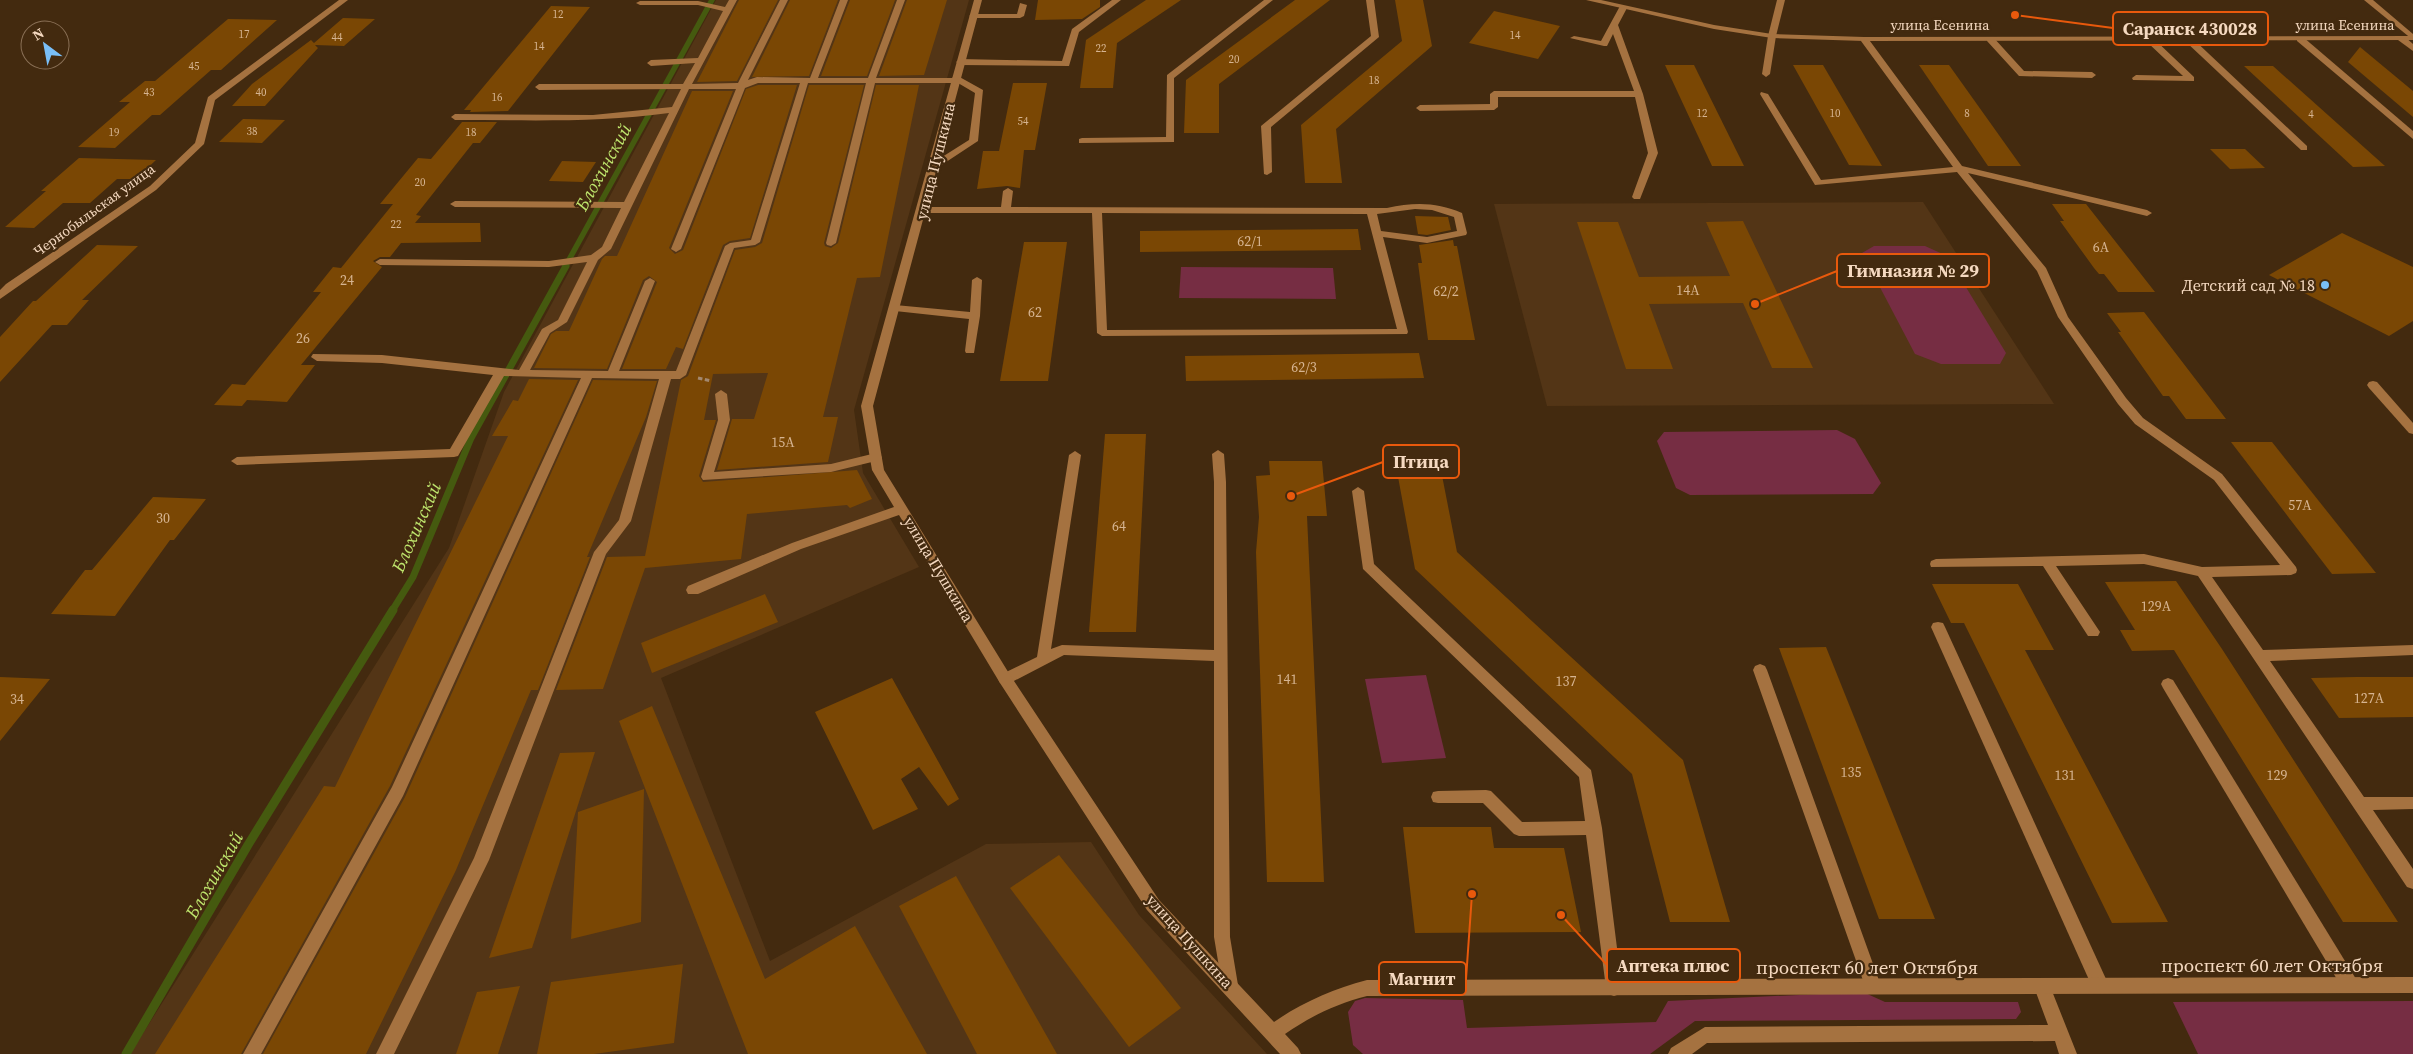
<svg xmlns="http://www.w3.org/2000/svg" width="2413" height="1054" viewBox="0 0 2413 1054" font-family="'Source Serif 4',serif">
  <rect width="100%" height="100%" fill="#432a0f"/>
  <g fill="#533516">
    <polygon points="716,0 969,0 854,410 863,473 919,567 661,678 770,961 986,844 1091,842 1139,915 1267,1054 130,1054 449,548 504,392"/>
    <polygon points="1923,202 2054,404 1547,406 1494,204"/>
  </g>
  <g fill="#762d43">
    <polygon points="1874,246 1925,246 1947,256 2006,353 2000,364 1941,364 1915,354 1862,253"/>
    <polygon points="1181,267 1333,268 1336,299 1179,298"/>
    <polygon points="1837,430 1855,439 1881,483 1873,494 1690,495 1676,488 1657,441 1664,432"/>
    <polygon points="1426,675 1446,758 1382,763 1365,679"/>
    <polygon points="1863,992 1885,1002 2018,1002 2021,1012 2016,1019 1695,1021 1650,1054 1363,1054 1353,1045 1348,1012 1355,1001 1365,998 1463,1000 1467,1028 1656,1022 1668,1001"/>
    <polygon points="2413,1001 2413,1054 2198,1054 2173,1002"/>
  </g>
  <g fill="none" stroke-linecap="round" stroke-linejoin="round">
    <polyline stroke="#455a0f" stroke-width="5.5" points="565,267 712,0"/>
    <polyline stroke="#455a0f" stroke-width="7" points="392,611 413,577 471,438 566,266"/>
    <polyline stroke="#455a0f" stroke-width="9" points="126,1054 248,845 393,610"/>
  </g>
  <g fill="#7a4704">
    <polygon points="739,0 778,0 737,81 697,82"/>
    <polygon points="790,0 838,0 809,76 752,77"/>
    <polygon points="850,0 895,0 867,76 821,76"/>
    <polygon points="907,0 947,0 924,75 879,76"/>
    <polygon points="1038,0 1100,0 1100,7 1082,19 1035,20"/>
    <polygon points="1146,0 1181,0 1117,43 1113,88 1080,88 1086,40"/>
    <polygon points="1295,0 1330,0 1219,84 1219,133 1184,133 1186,80"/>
    <polygon points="1395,0 1423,0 1432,46 1336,129 1342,183 1305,183 1301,125 1402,41"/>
    <polygon points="551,6 590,7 508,111 470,112 471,110 464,110"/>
    <polygon points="1494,11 1560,26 1538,59 1469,43"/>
    <polygon points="343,18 375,19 344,46 315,45 318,48 265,106 232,106 252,84 311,40 314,43"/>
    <polygon points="228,19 277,20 221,70 211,70 160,115 152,115 115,148 78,147 130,102 119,102 145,81 155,81"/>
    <polygon points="2360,47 2413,91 2413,117 2348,62"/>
    <polygon points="1665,65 1694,65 1744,166 1712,166"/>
    <polygon points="1793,65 1823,65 1882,166 1849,165"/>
    <polygon points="1919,65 1949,65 2021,166 1988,166"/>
    <polygon points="2244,66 2273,66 2385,166 2353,167"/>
    <polygon points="1013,83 1047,83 1035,150 1024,150 1020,188 1007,186 977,189 983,151 999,151"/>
    <polygon points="758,85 797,85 750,238 730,241 723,245 683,349 676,347 666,369 622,369 657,282 649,276 643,280 607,369 534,368 551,334 556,331 569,331 602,259 605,256 617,256 692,91 733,91 669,248 675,254 683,250 746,89"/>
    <polygon points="809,85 864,85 824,243 825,246 831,248 838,243 876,85 919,85 880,277 857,278 823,417 838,417 828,462 717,470 732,419 754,419 768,373 713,374 704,420 716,420 699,476 703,482 857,470 872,499 850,508 847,505 747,514 741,559 645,568 603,689 556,690 607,557 645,556 681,380 688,376 735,250 755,247 762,243"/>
    <polygon points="243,119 285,120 262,143 219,142"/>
    <polygon points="462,122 497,122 480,143 473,143 416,215 421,216 415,223 480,223 481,242 401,243 390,257 380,257 373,261 382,267 301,365 315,365 287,402 247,400 242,406 214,405 232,384 245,385 321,292 313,292 333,267 341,268 393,204 380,204 418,158 431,159"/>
    <polygon points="2210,149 2245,149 2265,168 2230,169"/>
    <polygon points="79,158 156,160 136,179 117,179 90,203 63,203 34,228 5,227 46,191 41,191"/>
    <polygon points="562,161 596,162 583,182 549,181"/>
    <polygon points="2052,204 2086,204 2155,292 2118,292 2104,274 2099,274 2094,268 2060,221 2064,221"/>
    <polygon points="1415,216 1448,217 1451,230 1427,235 1418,234"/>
    <polygon points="1743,221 1813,368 1772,368 1743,303 1649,304 1673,369 1626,369 1577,222 1618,222 1639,277 1730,276 1706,222"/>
    <polygon points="1358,229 1361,250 1140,252 1140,231"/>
    <polygon points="2342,233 2413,267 2413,321 2389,336 2269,275"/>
    <polygon points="1453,240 1454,246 1457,246 1475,340 1428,340 1418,263 1422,263 1419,245"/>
    <polygon points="1024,242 1067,242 1048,381 1000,381"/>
    <polygon points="97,245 138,246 82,300 89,300 67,325 52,325 0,382 0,337 33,301 36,301"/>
    <polygon points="2144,312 2226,419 2186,419 2169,396 2163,396 2158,389 2118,332 2121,332 2107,313"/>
    <polygon points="1419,353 1424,378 1186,381 1185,356"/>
    <polygon points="529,379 578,380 390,786 241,1054 155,1054 324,786 335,787 508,436 492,436 513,400 518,401"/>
    <polygon points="593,380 657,381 646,417 587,557 590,557 538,690 531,690 456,870 366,1054 263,1054 405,797"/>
    <polygon points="1105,434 1146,434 1136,632 1089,632"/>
    <polygon points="2231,442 2272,442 2376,573 2332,574"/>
    <polygon points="1394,455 1438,455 1457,552 1683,760 1730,922 1670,922 1632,774 1415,569"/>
    <polygon points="1269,461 1322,461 1327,516 1307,516 1324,882 1267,882 1256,552 1259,517 1256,476 1270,475"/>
    <polygon points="153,497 206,499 174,540 170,540 115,616 51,614 85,570 92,570"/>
    <polygon points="2176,581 2222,649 2398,922 2343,922 2174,650 2132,651 2120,630 2135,630 2105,582"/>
    <polygon points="1932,584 2018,584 2054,650 2025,650 2168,922 2112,923 1964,623 1951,623"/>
    <polygon points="765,594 778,622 652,673 641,643"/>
    <polygon points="1826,647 1935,919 1879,919 1779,648"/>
    <polygon points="0,677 50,679 0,741"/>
    <polygon points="2356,677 2413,677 2413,717 2339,718 2311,678"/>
    <polygon points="892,678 959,799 948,806 919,767 901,779 918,809 873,830 815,712"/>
    <polygon points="652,706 765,979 855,926 927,1054 748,1054 619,721"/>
    <polygon points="595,752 532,948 489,958 560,753"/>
    <polygon points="644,789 641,922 571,939 578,812"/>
    <polygon points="1403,827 1491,827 1494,848 1564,848 1581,932 1415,933"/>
    <polygon points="1059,855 1181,1008 1129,1047 1010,888"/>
    <polygon points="956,876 981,920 1057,1054 977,1054 899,906"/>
    <polygon points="683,964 674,1043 594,1054 537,1054 551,982"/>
    <polygon points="520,986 498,1054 456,1054 477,992"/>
  </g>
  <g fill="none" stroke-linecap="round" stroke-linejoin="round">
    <polyline stroke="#a3886f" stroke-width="3" stroke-dasharray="4.5 2.5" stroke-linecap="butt" points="698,378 711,381"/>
    <g fill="#a57240" fill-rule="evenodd">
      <path d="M729,0H737L692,84L738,83L780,0H788L748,80L757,77L810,78L840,0H848L818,78H868L897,0H905L876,78H952L956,75L983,90L978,141L937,168H931V164L969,140L975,93L958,83H875L836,243L831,246L827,245L826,243L866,83H808L760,242L755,245L734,248L686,375L680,379H671L631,521L606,554L489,860L394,1054H376L474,858L594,552L619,520L659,379L592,378L403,796L261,1054H243L392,787L581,378L504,376L458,456L454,457L237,465L231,461L237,457L450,449L493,375L382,363L317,361L311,357L313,354L382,355L519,370L542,329L558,320L587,262L549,267L380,265L375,262L380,259L549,261L591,255L602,247L621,208L455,207L450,204L455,201L624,202L669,113C598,123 527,120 455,120L451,117L455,114L593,115L672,107L681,89L539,90L535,87L539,84H683L695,63L651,66L647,63L651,60L698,58L723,11L698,5H640L636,3L640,1H698L725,7ZM758,83H800L751,240L730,243L725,246L676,371H619L655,281L650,278L645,281L608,371L530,370L550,333L567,322L598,260L611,249L689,89H736L671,249L676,252L681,249L745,88Z"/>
      <polygon points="1112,0 1121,0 1079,32 1069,66 960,65 956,62 960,59 1062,61 1072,29"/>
      <polygon points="1264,0 1273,0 1174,78 1174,142 1079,143 1079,139 1082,138 1166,137 1167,75"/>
      <polygon points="1366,0 1374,0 1379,37 1271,127 1272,172 1267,175 1264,174 1261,126 1371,36"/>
      <polygon points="1777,0 1785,0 1776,36 1770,74 1766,77 1762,74 1768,36"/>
      <polygon points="2364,0 2373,0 2413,34 2413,40"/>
      <polygon points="1020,3 1027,5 1024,16 1020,18 973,18 969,16 973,14 1017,14"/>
      <polygon points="1620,6 1627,8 1618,25 1643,94 1658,153 1640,199 1634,199 1632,197 1648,153 1635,97 1498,97 1498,107 1494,110 1420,111 1416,108 1420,105 1490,104 1490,94 1494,91 1634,91 1613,34 1607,46 1604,46 1570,38 1574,36 1601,41"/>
      <polygon points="2398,36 2404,36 2413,44 2413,51 2398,40"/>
      <polygon points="1861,37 1867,37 1962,166 2147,210 2152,213 2147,216 1968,173 2046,268 2068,317 2126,398 2143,418 2222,474 2296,567 2297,570 2296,573 2291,575 2212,577 2263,650 2413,645 2413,655 2270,661 2364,797 2413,797 2413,809 2373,810 2413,869 2413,889 2407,887 2198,576 2144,564 2056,566 2100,632 2098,636 2088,636 2043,566 1931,567 1930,564 1931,561 1936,559 2144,554 2202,567 2280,565 2214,480 2135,424 2118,404 2058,317 2037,271 1957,172 1815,185 1760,94 1761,92 1768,94 1821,180 1953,167 1861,41"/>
      <polygon points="1987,37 1993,37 2024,71 2092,72 2096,75 2092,78 2019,76 1987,41"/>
      <polygon points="2146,37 2152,37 2194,77 2194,81 2133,80 2132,78 2136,75 2183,76 2146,41"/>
      <polygon points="2185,37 2191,37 2307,146 2307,150 2301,150 2185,41"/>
      <polygon points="2297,37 2303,37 2413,131 2413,139 2297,41"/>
      <path d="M1008,188L1013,191L1011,207L1387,208C1414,202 1437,202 1462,213L1467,233L1466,235L1427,243L1383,237L1408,332L1407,334L1102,336L1097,333L1092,213H922L917,210L922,207H1001L1003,191ZM1415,209L1432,210L1454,217L1457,231L1427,237L1381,231L1377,214ZM1102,213L1367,214L1397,329L1107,330Z"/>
      <polygon points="977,277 982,280 980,316 974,353 966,353 965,351 969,319 895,311 890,308 895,305 970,312 972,280"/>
      <polygon points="2373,381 2377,382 2413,423 2413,434 2409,433 2369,388 2367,385 2369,382"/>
      <polygon points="721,390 727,394 730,420 714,472 831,464 876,453 882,457 880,460 831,472 703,480 701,477 718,420 715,394"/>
      <polygon points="1218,450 1224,454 1226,482 1230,937 1238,985 1236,991 1230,993 1224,991 1222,985 1214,937 1214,661 1064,655 1010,683 1005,685 1000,683 998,679 1000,675 1037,657 1069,455 1075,451 1081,455 1051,649 1062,645 1214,650 1214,482 1212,454"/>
      <polygon points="1358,487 1364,491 1374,564 1591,770 1602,828 1622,988 1620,994 1614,996 1608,994 1606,988 1586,835 1519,836 1514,834 1483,803 1438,803 1433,802 1431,797 1433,792 1438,791 1486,790 1491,791 1522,822 1585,821 1579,777 1363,569 1352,491"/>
      <polygon points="1938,622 1943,623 1945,627 2106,979 2108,985 2106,991 2100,993 2094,991 1931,627 1933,623"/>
      <polygon points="1760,664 1765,666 1767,670 1881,986 1879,992 1873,994 1867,992 1865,986 1753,670 1755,666"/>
      <polygon points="2168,678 2173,680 2356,979 2358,985 2356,991 2350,993 2344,991 2163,688 2161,684 2163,680"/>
      <polygon points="2042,979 2048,981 2077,1054 2059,1054 2055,1041 1707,1043 1692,1054 1668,1054 1671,1048 1705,1027 2048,1025 2034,987 2036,981"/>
    </g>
    <g fill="#a57240" fill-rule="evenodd">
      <polygon points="339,0 348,0 215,100 204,144 156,190 0,299 0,290 6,284 150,186 195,143 208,97"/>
      <path d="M974,0H982L873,406L884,470L1010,675L1159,900L1274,1022C1303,1002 1333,989 1367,980L2413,977V993L1367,996C1336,1004 1311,1016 1285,1034L1298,1048L1301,1054H1280L1147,910L1000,683L899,515L801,549L698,594H688L686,590L688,586L792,543L894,507L872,470L861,406Z"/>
      <polygon points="1586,0 1601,0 1714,25 1772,34 1864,37 2413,36 2413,40 1864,41 1772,38 1714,29"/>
    </g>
  </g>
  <circle fill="#79bff8" stroke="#432a0f" stroke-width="2" cx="2325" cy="285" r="5"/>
  <g text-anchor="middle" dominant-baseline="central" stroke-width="4.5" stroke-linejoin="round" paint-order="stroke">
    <g font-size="11" fill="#d6b491">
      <text x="558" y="14">12</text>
      <text x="244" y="34">17</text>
      <text x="1515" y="35">14</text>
      <text x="337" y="37">44</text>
      <text x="539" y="46">14</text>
      <text x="1101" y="48">22</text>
      <text x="1234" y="59">20</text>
      <text x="194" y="66">45</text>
      <text x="1374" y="80">18</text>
      <text x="149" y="92">43</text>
      <text x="261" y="92">40</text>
      <text x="497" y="97">16</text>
      <text x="1702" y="113">12</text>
      <text x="1835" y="113">10</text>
      <text x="1967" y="113">8</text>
      <text x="2311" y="114">4</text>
      <text x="1023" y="121">54</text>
      <text x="252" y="131">38</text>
      <text x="114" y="132">19</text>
      <text x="471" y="132">18</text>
      <text x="420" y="182">20</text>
      <text x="396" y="224">22</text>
    </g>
    <g font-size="14" fill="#f5d9c0" stroke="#432a0f">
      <text x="1940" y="25">улица Есенина</text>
      <text x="2345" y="25">улица Есенина</text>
      <text transform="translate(94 210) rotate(-36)">Чернобыльская улица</text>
    </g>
    <g font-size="14" fill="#d6b491">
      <text x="1250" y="241">62/1</text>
      <text x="2101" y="247">6А</text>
      <text x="347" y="280">24</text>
      <text x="1688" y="290">14А</text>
      <text x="1446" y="291">62/2</text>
      <text x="1035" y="312">62</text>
      <text x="303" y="338">26</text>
      <text x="1304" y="367">62/3</text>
      <text x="783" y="442">15А</text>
      <text x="2300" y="505">57А</text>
      <text x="163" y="518">30</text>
      <text x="1119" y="526">64</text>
      <text x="2156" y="606">129А</text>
      <text x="1287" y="679">141</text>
      <text x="1566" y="681">137</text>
      <text x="2369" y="698">127А</text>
      <text x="17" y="699">34</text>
      <text x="1851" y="772">135</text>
      <text x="2065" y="775">131</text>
      <text x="2277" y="775">129</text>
    </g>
    <g font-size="16" fill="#f5d9c0" stroke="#432a0f">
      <text transform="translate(935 161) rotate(-76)">улица Пушкина</text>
      <text transform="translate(939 569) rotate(59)">улица Пушкина</text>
      <text transform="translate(1190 941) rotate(48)">улица Пушкина</text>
    </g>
    <g font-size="16" fill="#f5d9c0" stroke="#432a0f" text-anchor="end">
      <text x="2315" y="285">Детский сад № 18</text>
    </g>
    <g font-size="18" font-style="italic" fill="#bfe66d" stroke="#432a0f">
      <text transform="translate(603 167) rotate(-61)">Блохинский</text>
      <text transform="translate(416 527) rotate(-66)">Блохинский</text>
      <text transform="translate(214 875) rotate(-60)">Блохинский</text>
    </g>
    <g font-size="19" fill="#f5d9c0" stroke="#432a0f">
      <text x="2272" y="965">проспект 60 лет Октября</text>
      <text x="1867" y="967">проспект 60 лет Октября</text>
    </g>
  </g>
  <path fill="none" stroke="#e8590c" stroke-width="2" d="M2015 15L2113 28M1755 304L1837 271M1291 496L1383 462M1561 915L1607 965M1472 894L1466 979"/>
  <g fill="#e8590c" stroke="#432a0f" stroke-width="2">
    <circle cx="2015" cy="15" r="5"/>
    <circle cx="1755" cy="304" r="5"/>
    <circle cx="1291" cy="496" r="5"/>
    <circle cx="1561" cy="915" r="5"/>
    <circle cx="1472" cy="894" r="5"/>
  </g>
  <g fill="#432a0f" stroke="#e8590c" stroke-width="2">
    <rect x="2113" y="12" width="155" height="33" rx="5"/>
    <rect x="1837" y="254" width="152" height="33" rx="5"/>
    <rect x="1383" y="445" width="76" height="33" rx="5"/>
    <rect x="1607" y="949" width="133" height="33" rx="5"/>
    <rect x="1379" y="962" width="87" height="33" rx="5"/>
  </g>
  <g font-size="18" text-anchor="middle" font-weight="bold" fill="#f5d9c0">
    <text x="2190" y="35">Саранск 430028</text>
    <text x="1913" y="277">Гимназия № 29</text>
    <text x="1421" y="468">Птица</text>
    <text x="1673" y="972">Аптека плюс</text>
    <text x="1422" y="985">Магнит</text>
  </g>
  <g transform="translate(45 45) rotate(328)"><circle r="24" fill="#432a0f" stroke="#8a7056"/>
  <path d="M0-4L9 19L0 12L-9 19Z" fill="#79bff8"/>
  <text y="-8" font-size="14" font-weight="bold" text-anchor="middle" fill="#f5d9c0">N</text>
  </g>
</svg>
